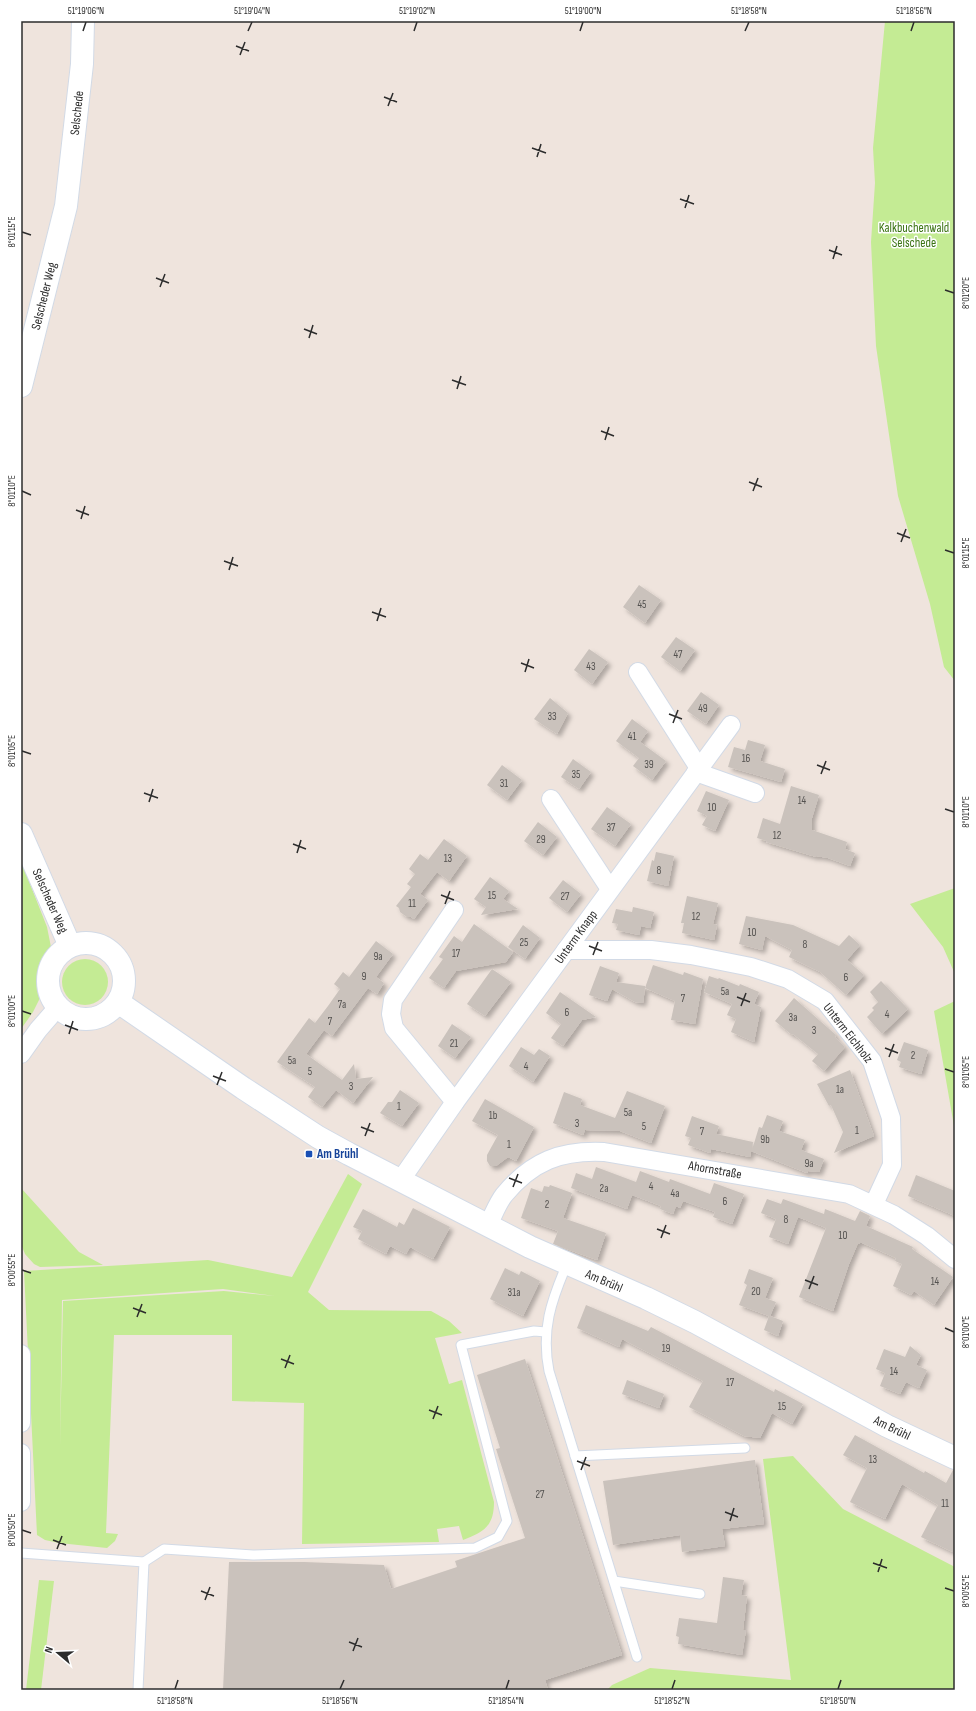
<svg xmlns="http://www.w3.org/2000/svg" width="976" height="1711" viewBox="0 0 976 1711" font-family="'Sofia Sans Condensed',sans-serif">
  <defs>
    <filter id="shadow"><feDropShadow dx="3.5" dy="3.5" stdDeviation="2" flood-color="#0004"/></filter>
  </defs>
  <rect width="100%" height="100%" fill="#efe4dd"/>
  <g fill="#c4eb94" fill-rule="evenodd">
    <polygon points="885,21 955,21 955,681 944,667 930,604 898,496 876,346 871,242 875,183 873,148"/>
    <polygon points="21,861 47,927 51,947 42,973 41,996 33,1012 21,1029"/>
    <polygon points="955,888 955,974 943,947 910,904"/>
    <circle cx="85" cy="982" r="23"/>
    <polygon points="955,1001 955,1127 954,1126 934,1011"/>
    <path d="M348,1174L362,1184L308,1292L329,1310L431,1311L449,1321L462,1333L435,1338L449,1384L462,1380L494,1502C494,1526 484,1532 463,1540L459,1526L437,1529L439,1542L302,1544L304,1403L232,1401V1335H114L106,1533L118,1534L115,1541L107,1548L59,1543L45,1540L37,1535L24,1271L208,1260L292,1277ZM223,1289L275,1296L224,1291L63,1301L60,1447L62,1300Z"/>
    <polygon points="21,1188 79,1252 103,1265 40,1267 34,1264 25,1254 21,1244"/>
    <polygon points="793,1456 843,1509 955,1567 955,1690 607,1690 612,1685 650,1668 791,1680 763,1459"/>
    <polygon points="39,1580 54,1581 41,1690 26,1690"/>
  </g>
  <g fill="#cac2bc" filter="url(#shadow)">
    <polygon points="639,585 661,600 645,623 623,607"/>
    <polygon points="676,637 695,650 680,671 661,657"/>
    <polygon points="589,649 608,662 592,684 574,670"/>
    <polygon points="701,692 719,705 706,724 687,711"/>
    <polygon points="550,698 568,713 557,734 534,719"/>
    <polygon points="632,719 648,731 640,742 666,761 652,780 633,766 639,758 616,741"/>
    <polygon points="748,740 765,745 760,761 785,769 781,782 728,767 734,747 745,750"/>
    <polygon points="573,759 591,772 579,789 561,777"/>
    <polygon points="502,765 522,780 507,800 487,785"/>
    <polygon points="791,786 819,795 812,818 812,830 847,842 845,849 855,853 850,866 828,858 816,856 816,857 766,842 767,841 757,838 763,818 780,824"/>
    <polygon points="706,791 729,800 715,831 702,825 707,816 697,811"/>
    <polygon points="607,807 631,824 615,846 591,829"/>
    <polygon points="538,822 557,837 543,855 524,841"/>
    <polygon points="444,839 467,856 449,881 437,872 420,894 428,900 414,919 411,917 407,917 400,912 399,908 396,906 411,887 407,884 415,874 409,869 420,854 428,860"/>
    <polygon points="656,852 674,856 668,886 647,881 652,860 654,861"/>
    <polygon points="490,877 509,891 503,899 518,909 481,915 486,907 474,899"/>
    <polygon points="563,880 581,894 567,912 549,898"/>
    <polygon points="687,896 718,903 713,924 717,925 714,940 682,933 684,923 681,923"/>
    <polygon points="633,907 654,912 650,928 641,926 639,935 616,930 618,924 612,923 616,909 632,912"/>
    <polygon points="746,916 793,925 839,946 849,935 860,945 847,960 864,975 846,995 820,972 789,957 792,950 765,936 762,950 739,944"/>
    <polygon points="474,924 513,952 506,962 456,971 444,988 429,978 443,959 439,957 454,936 462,942"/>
    <polygon points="523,925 540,938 525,959 508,947"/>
    <polygon points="376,941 393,954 376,977 384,983 377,994 368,988 332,1036 324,1030 306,1054 342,1080 354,1064 356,1079 373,1077 353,1103 336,1090 322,1107 308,1097 315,1087 277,1062 309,1018 315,1023 328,1006 340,989 334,984 343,972 349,977"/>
    <polygon points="653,965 683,975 684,972 703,979 695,1024 671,1020 675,1001 645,988 643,1003 635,1002 612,989 607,1001 589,995 600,966 619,973 616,982 645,986 645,988"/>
    <polygon points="492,969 511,982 485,1016 467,1004"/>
    <polygon points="709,976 718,979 719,978 739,986 740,984 759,992 754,1004 761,1007 754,1042 731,1032 736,1019 727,1015 732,1004 704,992"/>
    <polygon points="881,981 908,1009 882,1034 867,1017 874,1010 872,1008 878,1002 870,992"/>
    <polygon points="560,992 596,1017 582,1020 563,1046 551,1038 561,1024 546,1013"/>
    <polygon points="794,998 836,1035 835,1037 845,1047 824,1071 812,1061 818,1054 793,1034 792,1035 775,1021"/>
    <polygon points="452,1024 471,1037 455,1058 438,1046"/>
    <polygon points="904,1042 928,1050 921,1074 899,1067 901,1062 897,1060"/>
    <polygon points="521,1047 534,1055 539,1049 550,1056 533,1082 509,1066"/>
    <polygon points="850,1070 874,1136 834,1153 843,1132 831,1105 829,1106 817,1084"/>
    <polygon points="400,1090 419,1103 402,1126 380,1113 388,1102 392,1102"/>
    <polygon points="627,1091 665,1106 651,1143 620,1131 585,1130 583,1135 553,1123 564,1092 582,1099 580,1105 615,1118"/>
    <polygon points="485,1099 534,1127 516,1161 508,1157 496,1166 490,1166 487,1161 487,1155 498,1135 472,1121"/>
    <polygon points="767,1115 783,1121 779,1131 805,1140 801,1150 824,1159 819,1172 808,1171 807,1173 751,1151 750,1157 711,1149 710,1153 688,1145 691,1138 685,1136 692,1116 719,1126 716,1134 753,1142 752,1150 759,1127 762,1128"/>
    <polygon points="596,1167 636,1182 640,1171 669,1182 670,1179 710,1194 714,1183 744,1194 732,1224 713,1217 715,1212 683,1201 680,1208 676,1206 673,1214 660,1209 661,1206 632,1195 627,1209 571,1188 576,1173 592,1179"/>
    <polygon points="916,1175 955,1191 955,1216 908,1196"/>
    <polygon points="550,1185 572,1193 563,1218 606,1233 597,1260 553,1244 558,1231 521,1218 531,1188 542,1192 544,1186 549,1187"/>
    <polygon points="767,1199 781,1204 783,1199 824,1214 825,1209 855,1221 860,1211 870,1216 866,1226 913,1247 912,1249 953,1277 934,1305 914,1291 911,1295 893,1286 902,1264 895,1261 896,1258 860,1242 860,1244 858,1243 849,1264 833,1311 799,1297 826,1228 798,1217 788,1244 769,1237 776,1219 761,1213"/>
    <polygon points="413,1208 450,1227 433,1259 410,1247 406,1254 390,1246 386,1254 358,1239 362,1231 353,1227 363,1209 397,1227 399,1222 404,1225"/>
    <polygon points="505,1268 519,1275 521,1271 540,1281 523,1316 490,1299"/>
    <polygon points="749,1269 773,1278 765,1298 776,1302 770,1316 783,1321 778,1336 764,1330 769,1316 739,1305 747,1285 744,1283"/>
    <polygon points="586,1305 648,1331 651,1327 774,1392 775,1389 803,1404 792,1424 772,1413 760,1438 744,1436 689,1407 703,1381 622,1339 619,1347 577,1328"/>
    <polygon points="910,1346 921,1355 916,1365 927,1370 919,1388 906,1382 900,1394 880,1386 885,1373 876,1369 884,1349 905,1357"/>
    <polygon points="525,1359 622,1655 545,1680 548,1690 223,1690 229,1562 304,1562 384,1565 391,1589 457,1567 455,1561 525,1538 496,1449 500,1448 477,1375"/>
    <polygon points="627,1380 664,1394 659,1408 622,1394"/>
    <polygon points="855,1435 924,1473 925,1471 946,1483 953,1470 955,1470 955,1553 921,1537 938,1505 902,1484 885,1519 850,1502 867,1468 843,1455"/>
    <polygon points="755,1460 764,1524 722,1529 725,1546 682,1552 680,1535 613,1545 603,1481"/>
    <polygon points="723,1577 744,1580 741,1595 747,1596 743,1630 746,1630 742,1655 678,1644 679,1637 676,1636 679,1618 717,1623"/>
  </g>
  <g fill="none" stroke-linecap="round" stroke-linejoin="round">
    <defs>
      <g id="service">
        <path d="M567,1264C551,1301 541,1330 549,1371L637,1657"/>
        <polyline points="575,1456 745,1448"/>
        <polyline points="21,1553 144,1562 138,1690"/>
        <polyline points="144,1562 164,1549 253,1555 475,1548 498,1537 507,1521 461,1345 534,1331 546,1332"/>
        <polyline points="614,1581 700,1594"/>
      </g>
      <g id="minor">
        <polyline points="638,672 699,768"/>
        <polyline points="696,772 755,793"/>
        <polyline points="551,799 610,889"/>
        <polyline points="454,910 393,1000 391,1014 394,1028 455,1102"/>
        <polyline points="566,950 651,950 691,955 751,967 788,979 825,1001 872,1061 891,1118 892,1165 874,1204"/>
        <polyline points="21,1054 38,1030 58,1007"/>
        <polyline points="400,1181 455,1102 731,725"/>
        <path d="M488,1225C493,1216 497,1204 504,1195C532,1161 561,1150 604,1152L849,1194L894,1215L927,1236L955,1259"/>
        <polyline points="21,1354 21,1423"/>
        <polyline points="21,1453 21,1502"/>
      </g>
      <g id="tertiary">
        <polyline points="21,386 66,206 82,64 83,21"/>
        <polyline points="21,834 70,946"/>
        <circle cx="86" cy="981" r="38"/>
        <polyline points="118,1002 243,1088 318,1137 349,1154 530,1247 646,1298 695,1322 887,1426 955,1458"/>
      </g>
    </defs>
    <use href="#service" stroke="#d2dae6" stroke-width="11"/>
    <use href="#minor" stroke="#d2dae6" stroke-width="20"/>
    <use href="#tertiary" stroke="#d2dae6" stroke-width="24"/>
    <use href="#service" stroke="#fff" stroke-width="9"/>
    <use href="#minor" stroke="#fff" stroke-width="18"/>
    <use href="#tertiary" stroke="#fff" stroke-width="22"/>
  </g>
  <path fill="none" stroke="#2c2c2c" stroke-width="1.5" d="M83,31L86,22M248,31L252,22M414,31L417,22M580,31L583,22M745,31L749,22M911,31L914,22M236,46L249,51M240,55L245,42M384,97L397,102M388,106L393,93M532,148L546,153M537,157L541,144M680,199L694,204M685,208L689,195M22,232L31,235M829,250L842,255M833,259L837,246M156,278L169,283M160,287L165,274M945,290L954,293M304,329L317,334M309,338L313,325M452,380L466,385M457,389L461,376M601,431L614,436M605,440L609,427M749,482L762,487M22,491L31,495M753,491L758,478M76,510L89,515M81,519L85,506M897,533L910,538M901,542L906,529M945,550L954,553M224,561L238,566M229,570L233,557M372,612L386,617M377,621L381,608M521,663L534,668M525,672L529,659M669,714L682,719M673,723L678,710M22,751L31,754M817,765L830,770M821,774L826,761M144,793L158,798M149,802L153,789M945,809L954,812M293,844L306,849M297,853L301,840M441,895L454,900M445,904L450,891M589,946L602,951M593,955L598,942M737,997L750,1002M741,1006L746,993M22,1011L31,1014M65,1025L78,1030M69,1034L73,1021M885,1048L898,1053M889,1057L894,1044M945,1069L954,1072M213,1076L226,1081M217,1085L222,1072M361,1127L374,1132M365,1136L370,1123M509,1178L522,1183M513,1187L518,1174M657,1229L670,1234M661,1238L666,1225M22,1270L31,1273M805,1280L818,1285M809,1289L814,1276M133,1308L146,1313M137,1317L142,1304M945,1328L954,1332M281,1359L294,1364M285,1368L290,1355M429,1410L442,1415M433,1419L438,1406M577,1461L590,1466M581,1470L586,1457M725,1512L738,1517M730,1521L734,1508M22,1530L31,1533M53,1540L66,1545M57,1549L62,1536M873,1563L887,1568M878,1572L882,1559M945,1588L954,1591M201,1591L214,1596M205,1600L210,1587M349,1642L362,1647M353,1651L358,1638M175,1689L178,1680M340,1689L344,1680M506,1689L509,1680M672,1689L675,1680M838,1689L841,1680"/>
  <rect fill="#1a4fb4" stroke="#fff" stroke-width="1.5" x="305" y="1150" width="8" height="8" rx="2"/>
  <g text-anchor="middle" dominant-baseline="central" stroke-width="3" stroke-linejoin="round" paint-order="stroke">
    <g font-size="11" fill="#545250">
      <text x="642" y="604">45</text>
      <text x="678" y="654">47</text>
      <text x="591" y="666">43</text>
      <text x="703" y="708">49</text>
      <text x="552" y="716">33</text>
      <text x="632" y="736">41</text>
      <text x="746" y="758">16</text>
      <text x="649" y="764">39</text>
      <text x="576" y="774">35</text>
      <text x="504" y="783">31</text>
      <text x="802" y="800">14</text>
      <text x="712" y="807">10</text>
      <text x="611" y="827">37</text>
      <text x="777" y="835">12</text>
      <text x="541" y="839">29</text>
      <text x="448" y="858">13</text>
      <text x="659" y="870">8</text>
      <text x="492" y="895">15</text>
      <text x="565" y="896">27</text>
      <text x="412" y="903">11</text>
      <text x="696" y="916">12</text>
      <text x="752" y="932">10</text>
      <text x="524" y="942">25</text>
      <text x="805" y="944">8</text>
      <text x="456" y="953">17</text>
      <text x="378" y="956">9a</text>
      <text x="364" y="976">9</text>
      <text x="846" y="977">6</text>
      <text x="725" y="991">5a</text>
      <text x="683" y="998">7</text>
      <text x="342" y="1004">7a</text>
      <text x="567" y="1012">6</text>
      <text x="887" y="1014">4</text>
      <text x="793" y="1017">3a</text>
      <text x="330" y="1021">7</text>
      <text x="814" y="1030">3</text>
      <text x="454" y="1043">21</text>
      <text x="913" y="1055">2</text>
      <text x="292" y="1060">5a</text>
      <text x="526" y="1066">4</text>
      <text x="310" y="1071">5</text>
      <text x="351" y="1086">3</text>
      <text x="840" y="1089">1a</text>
      <text x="399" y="1106">1</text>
      <text x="628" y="1112">5a</text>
      <text x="493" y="1115">1b</text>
      <text x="577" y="1123">3</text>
      <text x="644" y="1126">5</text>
      <text x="857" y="1130">1</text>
      <text x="702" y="1131">7</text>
      <text x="765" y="1139">9b</text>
      <text x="509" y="1144">1</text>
      <text x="809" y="1163">9a</text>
      <text x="651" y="1186">4</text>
      <text x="604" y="1188">2a</text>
      <text x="675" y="1193">4a</text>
      <text x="725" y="1201">6</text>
      <text x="547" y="1204">2</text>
      <text x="786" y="1219">8</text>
      <text x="843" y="1235">10</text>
      <text x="935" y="1281">14</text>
      <text x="756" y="1291">20</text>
      <text x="514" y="1292">31a</text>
      <text x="666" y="1348">19</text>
      <text x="894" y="1371">14</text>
      <text x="730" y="1382">17</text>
      <text x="782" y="1406">15</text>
      <text x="873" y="1459">13</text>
      <text x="540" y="1494">27</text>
      <text x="945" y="1503">11</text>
    </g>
    <g font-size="13" fill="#2c2c2c" stroke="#fff">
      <text transform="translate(77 113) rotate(-84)">Selschede</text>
      <text transform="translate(44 296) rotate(-76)">Selscheder Weg</text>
      <text transform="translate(50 901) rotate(66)">Selscheder Weg</text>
      <text transform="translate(576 937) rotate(-54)">Unterm Knapp</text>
      <text transform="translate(848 1033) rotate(52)">Unterm Eichholz</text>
      <text transform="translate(715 1170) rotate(10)">Ahornstraße</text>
      <text transform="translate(604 1281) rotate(23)">Am Brühl</text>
      <text transform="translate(892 1428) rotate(26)">Am Brühl</text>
    </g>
    <g font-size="13" fill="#3a7312" stroke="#fff">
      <text x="914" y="228">Kalkbuchenwald<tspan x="914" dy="15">Selschede</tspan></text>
    </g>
    <g font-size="13" font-weight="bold" fill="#164399" stroke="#fff" text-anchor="start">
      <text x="317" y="1154">Am Brühl</text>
    </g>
  </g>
  <rect width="976" height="1711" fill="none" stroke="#ffffff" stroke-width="44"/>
  <g transform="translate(58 1653) rotate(289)" stroke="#ffffff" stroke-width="3" paint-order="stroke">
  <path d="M0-3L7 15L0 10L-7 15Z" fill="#2c2c2c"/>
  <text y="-6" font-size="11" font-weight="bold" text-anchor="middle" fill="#2c2c2c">N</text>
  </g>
  <rect x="22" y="22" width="932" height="1667" fill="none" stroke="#2c2c2c" stroke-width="1.5"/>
  <g font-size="10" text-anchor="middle" fill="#2c2c2c">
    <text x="86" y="14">51°19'06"N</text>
    <text x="252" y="14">51°19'04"N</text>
    <text x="417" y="14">51°19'02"N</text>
    <text x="583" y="14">51°19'00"N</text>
    <text x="749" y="14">51°18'58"N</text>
    <text x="914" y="14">51°18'56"N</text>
    <text transform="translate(11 232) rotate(-90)" y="4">8°01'15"E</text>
    <text transform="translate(965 293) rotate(-90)" y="4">8°01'20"E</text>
    <text transform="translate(11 491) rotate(-90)" y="4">8°01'10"E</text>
    <text transform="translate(965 553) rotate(-90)" y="4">8°01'15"E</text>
    <text transform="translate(11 751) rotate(-90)" y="4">8°01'05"E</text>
    <text transform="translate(965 812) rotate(-90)" y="4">8°01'10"E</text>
    <text transform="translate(11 1011) rotate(-90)" y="4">8°01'00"E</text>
    <text transform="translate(965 1072) rotate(-90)" y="4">8°01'05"E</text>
    <text transform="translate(11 1270) rotate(-90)" y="4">8°00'55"E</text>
    <text transform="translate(965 1332) rotate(-90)" y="4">8°01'00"E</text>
    <text transform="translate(11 1530) rotate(-90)" y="4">8°00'50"E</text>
    <text transform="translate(965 1591) rotate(-90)" y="4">8°00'55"E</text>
    <text x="175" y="1704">51°18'58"N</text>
    <text x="340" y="1704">51°18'56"N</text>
    <text x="506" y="1704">51°18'54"N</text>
    <text x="672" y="1704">51°18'52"N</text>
    <text x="838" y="1704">51°18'50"N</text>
  </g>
</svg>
